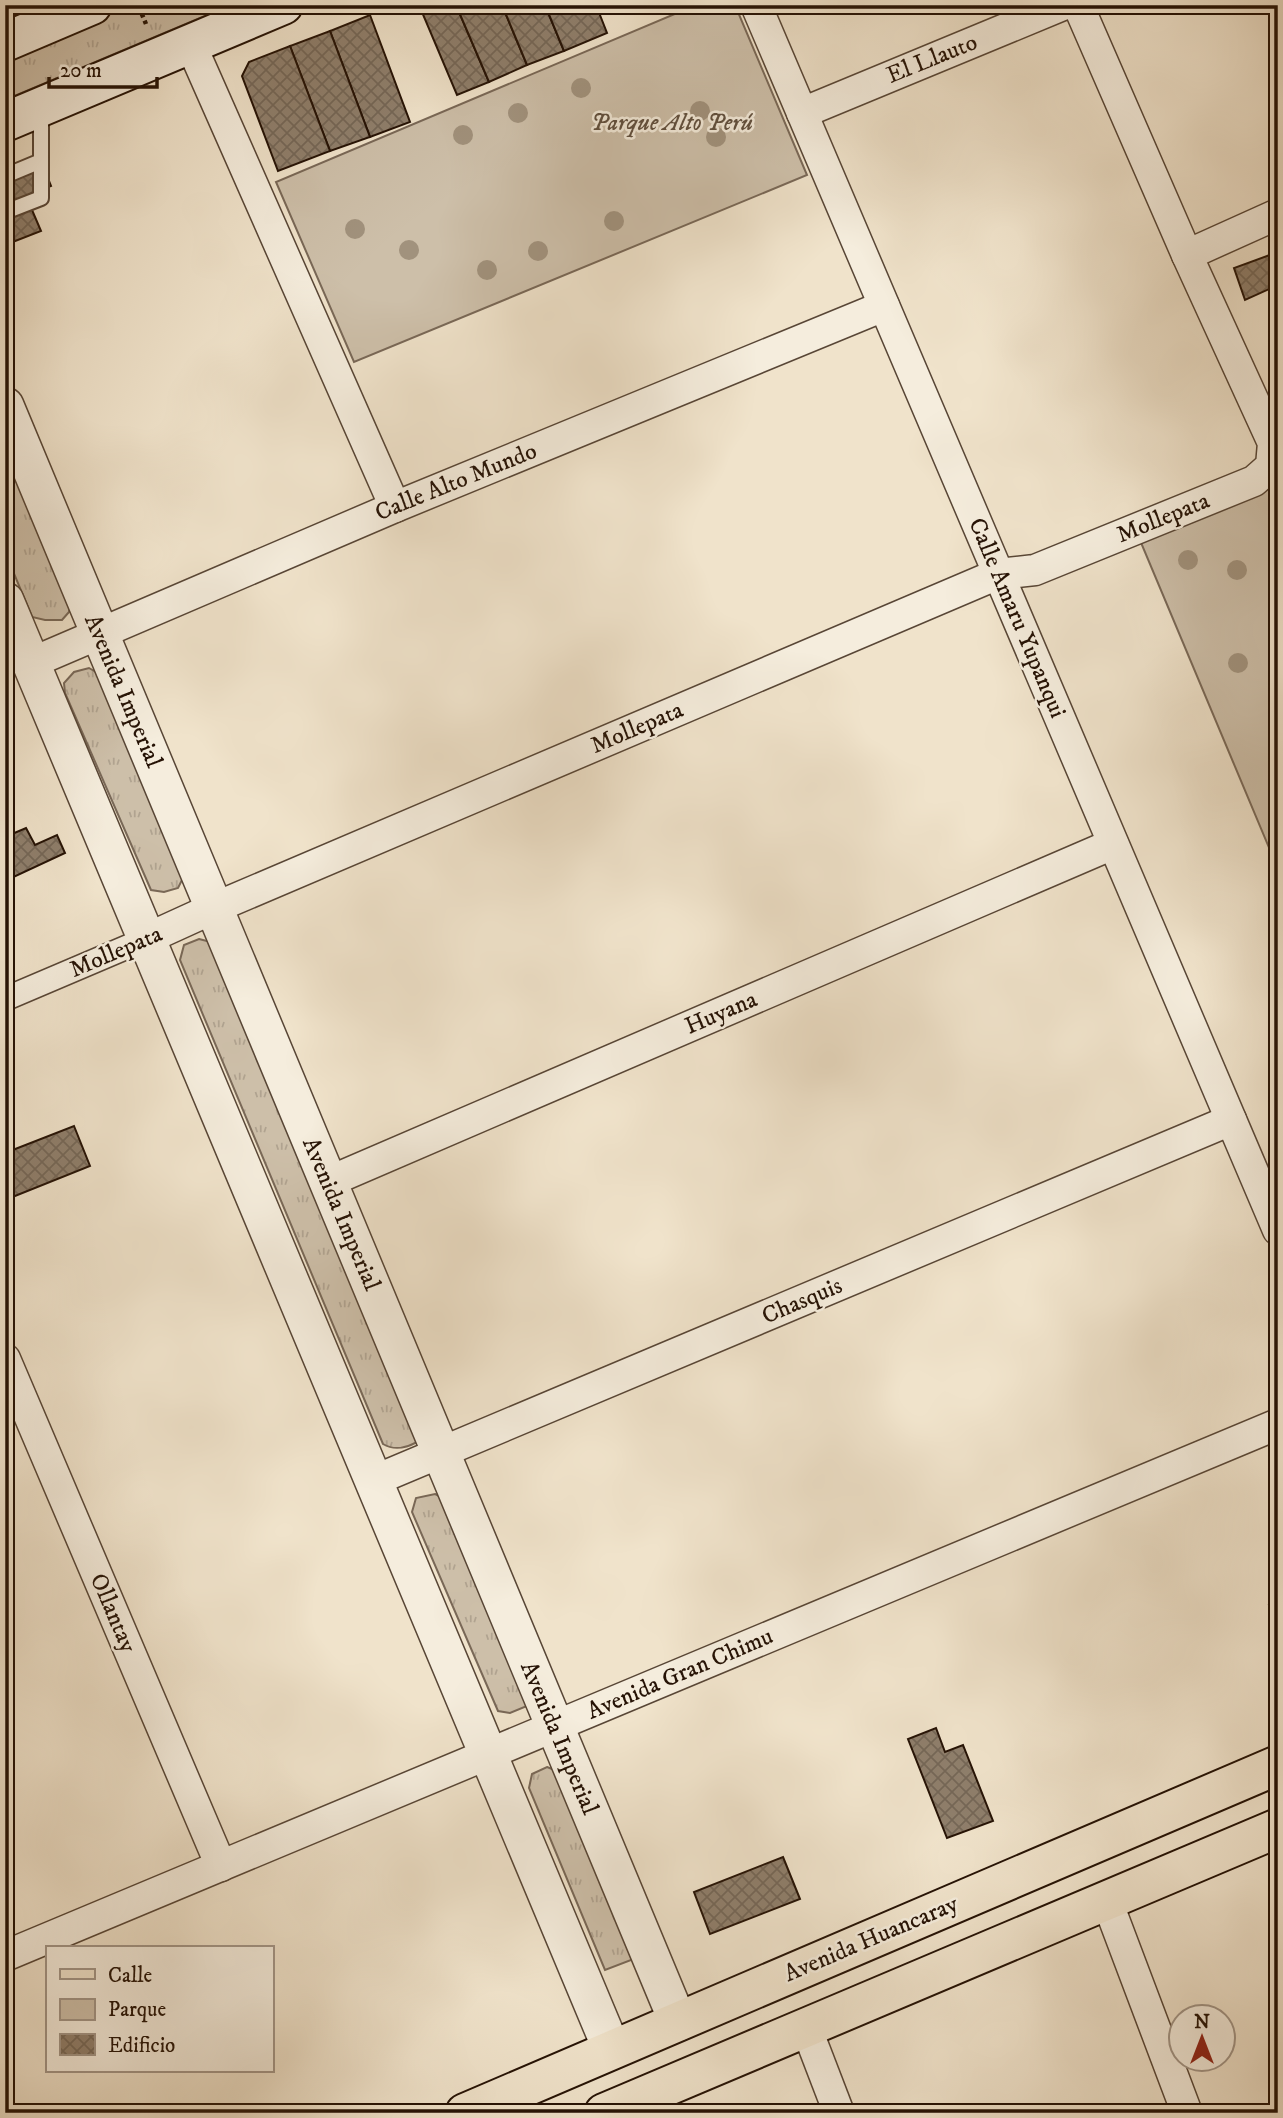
<svg xmlns="http://www.w3.org/2000/svg" width="1283" height="2118" viewBox="0 0 1283 2118" font-family="'IM FELL DW Pica',serif">
  <defs>
    <pattern id="grass-tufts" width="24" height="20" patternUnits="userSpaceOnUse" patternTransform="scale(1.75)"><rect width="24" height="20" fill="#cdbfa9"/><path d="M3 7l-1-3M5 7V3M7 7l1-3M15 17l-1-3M17 17v-4M19 17l1-3" fill="none" stroke="#b0a390"/></pattern>
    <pattern id="building-cross-hatch" width="8" height="8" patternUnits="userSpaceOnUse" patternTransform="scale(1.75)"><rect width="8" height="8" fill="#8f7f6c"/><path d="M0 0l8 8M0 8l8-8" fill="none" stroke="#756757"/></pattern>
  </defs>
  <rect width="100%" height="100%" fill="#f0e3cb"/>
  <filter id="stains"><feTurbulence type="fractalNoise" baseFrequency=".00286" numOctaves="4"/><feColorMatrix values="0 0 0 0 .2 0 0 0 0 .09 0 0 0 0 .02 0 0 0 .5 -.17"/></filter>
  <radialGradient id="worn" r=".72"><stop offset=".6" stop-color="#630" stop-opacity="0"/><stop offset="1" stop-color="#630" stop-opacity=".3"/></radialGradient>
  <g fill="url(#grass-tufts)" stroke="#796857" stroke-width="2">
    <polygon points="131,5 231,5 5,100 5,58"/>
    <polygon points="5,443 71,600 69,612 62,620 45,620 32,617 5,552"/>
    <polygon points="89,668 101,675 183,870 182,880 178,888 164,892 151,890 65,693 64,683 74,672"/>
    <path d="M199,939L215,943L417,1442C406,1448 395,1451 383,1444L180,960L184,945Z"/>
    <polygon points="435,1494 450,1501 527,1706 510,1713 498,1711 412,1512 416,1498"/>
    <polygon points="547,1767 565,1774 639,1957 605,1970 529,1788 532,1774"/>
  </g>
  <g fill="#cdbfa9" stroke="#796857" stroke-width="2">
    <polygon points="696,5 735,5 807,175 354,362 276,182"/>
    <polygon points="1278,456 1278,869 1134,526"/>
  </g>
  <g fill="url(#building-cross-hatch)" stroke="#251205" stroke-width="2">
    <polygon points="419,5 456,5 489,82 457,95"/>
    <polygon points="456,5 502,5 527,65 489,82"/>
    <polygon points="502,5 545,5 564,51 527,65"/>
    <polygon points="545,5 596,5 607,33 564,51"/>
    <polygon points="370,15 410,122 370,137 330,31"/>
    <polygon points="330,31 370,137 330,151 290,46"/>
    <polygon points="290,46 330,151 278,171 242,76 249,62"/>
    <polygon points="44,168 51,186 26,196 41,231 5,245 5,183"/>
    <polygon points="1278,252 1278,285 1245,300 1234,268"/>
    <polygon points="26,828 35,845 57,835 65,853 5,881 5,837"/>
    <polygon points="74,1126 90,1166 5,1200 5,1153"/>
    <polygon points="1278,1601 1278,1627 1269,1605"/>
    <polygon points="936,1728 945,1752 963,1745 993,1821 947,1838 908,1739"/>
    <polygon points="783,1857 800,1899 710,1934 694,1892"/>
  </g>
  <g fill="none" stroke-linecap="round" stroke-linejoin="round">
    <defs>
      <g id="service">
        <polyline points="5,176 41,161 41,110"/>
        <polyline points="5,212 41,198 41,161"/>
      </g>
      <polyline id="pedestrian" points="5,999 146,939"/>
      <g id="minor">
        <polyline points="756,5 1278,1230"/>
        <polyline points="191,45 395,507"/>
        <polyline points="802,113 1063,5"/>
        <polyline points="1187,255 1278,214"/>
        <polyline points="31,663 395,507 884,306"/>
        <polyline points="146,939 214,908 998,574 1035,570 1254,481 1271,466 1273,443 1187,255 1078,5"/>
        <polyline points="328,1182 1113,844"/>
        <polyline points="5,1359 221,1866"/>
        <polyline points="373,1481 1231,1120"/>
        <polyline points="1107,1901 1187,2113"/>
        <polyline points="5,1956 1278,1424"/>
        <polyline points="806,2027 839,2113"/>
      </g>
      <g id="tertiary">
        <polyline points="5,406 678,2022"/>
        <polyline points="5,601 612,2050"/>
      </g>
      <g id="secondary">
        <polyline points="5,42 92,5"/>
        <polyline points="5,122 283,5"/>
      </g>
      <g id="primary">
        <polyline points="465,2113 1278,1765"/>
        <polyline points="604,2113 1278,1828"/>
      </g>
    </defs>
    <use href="#service" stroke="#584636" stroke-width="18"/>
    <use href="#pedestrian" stroke="#584636" stroke-width="26"/>
    <use href="#minor" stroke="#584636" stroke-width="33"/>
    <use href="#tertiary" stroke="#584636" stroke-width="40"/>
    <use href="#secondary" stroke="#251205" stroke-width="42"/>
    <use href="#primary" stroke="#251205" stroke-width="42"/>
    <polyline stroke="#251205" stroke-width="4.5" stroke-dasharray="5 3.5" stroke-linecap="butt" points="138,5 146,24"/>
    <use href="#service" stroke="#f5eddd" stroke-width="14"/>
    <use href="#pedestrian" stroke="#f5eddd" stroke-width="23"/>
    <use href="#minor" stroke="#f5eddd" stroke-width="30"/>
    <use href="#tertiary" stroke="#f5eddd" stroke-width="37"/>
    <use href="#secondary" stroke="#f5eddd" stroke-width="38"/>
    <use href="#primary" stroke="#f0e3cb" stroke-width="38"/>
  </g>
  <g fill="#a1927d">
    <circle cx="581" cy="88" r="10"/>
    <circle cx="700" cy="111" r="10"/>
    <circle cx="518" cy="113" r="10"/>
    <circle cx="463" cy="135" r="10"/>
    <circle cx="716" cy="137" r="10"/>
    <circle cx="614" cy="221" r="10"/>
    <circle cx="355" cy="229" r="10"/>
    <circle cx="409" cy="250" r="10"/>
    <circle cx="538" cy="251" r="10"/>
    <circle cx="487" cy="270" r="10"/>
    <circle cx="1188" cy="560" r="10"/>
    <circle cx="1237" cy="570" r="10"/>
    <circle cx="1238" cy="663" r="10"/>
  </g>
  <g text-anchor="middle" dominant-baseline="central" stroke-width="5" stroke-linejoin="round" paint-order="stroke">
    <g font-size="24" fill="#251205" stroke="#f5eddd">
      <text transform="translate(932 59) rotate(-22)">El Llauto</text>
      <text transform="translate(456 482) rotate(-22)">Calle Alto Mundo</text>
      <text transform="translate(1163 518) rotate(-22)">Mollepata</text>
      <text transform="translate(1017 618) rotate(67)">Calle Amaru Yupanqui</text>
      <text transform="translate(123 691) rotate(67)">Avenida Imperial</text>
      <text transform="translate(637 728) rotate(-23)">Mollepata</text>
      <text transform="translate(116 952) rotate(-23)">Mollepata</text>
      <text transform="translate(721 1013) rotate(-23)">Huyana</text>
      <text transform="translate(341 1214) rotate(67)">Avenida Imperial</text>
      <text transform="translate(802 1301) rotate(-23)">Chasquis</text>
      <text transform="translate(113 1613) rotate(67)">Ollantay</text>
      <text transform="translate(680 1674) rotate(-23)">Avenida Gran Chimu</text>
      <text transform="translate(559 1738) rotate(67)">Avenida Imperial</text>
      <text transform="translate(871 1939) rotate(-23)">Avenida Huancaray</text>
    </g>
    <g font-size="24" font-style="italic" fill="#604f3e" stroke="#f5eddd">
      <text x="672" y="123">Parque Alto Perú</text>
    </g>
  </g>
  <rect width="1283" height="2118" fill="none" stroke="#f0e3cb" stroke-width="28"/>
  <rect x="7" y="7" width="1269" height="2104" fill="none" stroke="#251205" stroke-width="3.5"/>
  <rect x="14" y="14" width="1255" height="2090" fill="none" stroke="#251205" stroke-width="2"/>
  <rect x="46" y="1946" width="228" height="126" fill="#f5eddd" stroke="#a29587" stroke-width="2"/>
  <rect x="60" y="1969" width="35" height="10" fill="#f0e3cb" stroke="#a29587" stroke-width="2"/>
  <text x="108" y="1982" font-size="21" fill="#251205">Calle</text>
  <rect x="60" y="1999" width="35" height="21" fill="#cdbfa9" stroke="#a29587" stroke-width="2"/>
  <text x="108" y="2016" font-size="21" fill="#251205">Parque</text>
  <rect x="60" y="2034" width="35" height="21" fill="url(#building-cross-hatch)" stroke="#a29587" stroke-width="2"/>
  <text x="108" y="2052" font-size="21" fill="#251205">Edificio</text>
  <g transform="translate(1202 2038)"><circle r="33" fill="#f5eddd" stroke="#a29587" stroke-width="2"/>
  <path d="M0-5L12 26L0 18L-12 26Z" fill="#8f2418"/>
  <text y="-10" font-size="19" font-weight="bold" text-anchor="middle" fill="#251205">N</text>
  </g>
  <path d="M49 77v10h108v-10" fill="none" stroke="#251205" stroke-width="3.5"/>
  <text x="60" y="77" font-size="21" fill="#251205" stroke="#f5eddd" stroke-width="5" paint-order="stroke">20 m</text>
  <rect width="100%" height="100%" filter="url(#stains)"/>
  <rect width="100%" height="100%" fill="url(#worn)"/>
</svg>
